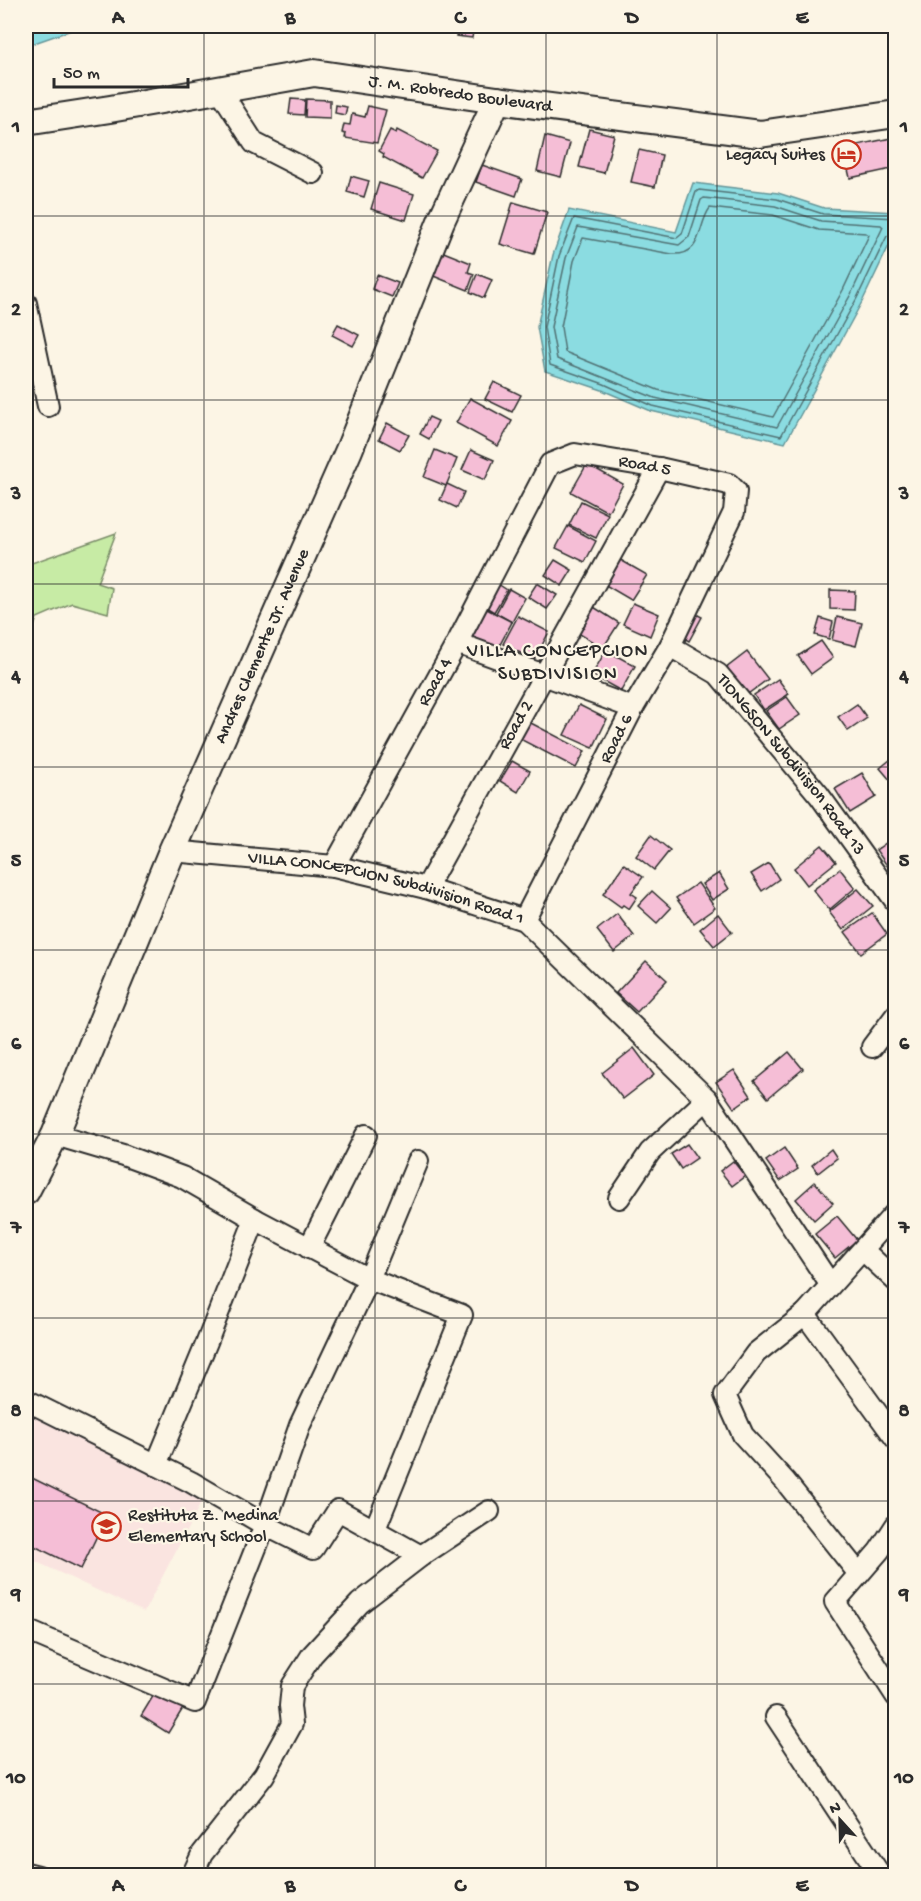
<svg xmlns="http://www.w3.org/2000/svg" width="921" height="1901" viewBox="0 0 921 1901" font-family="'Gochi Hand',sans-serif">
  <rect width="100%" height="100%" fill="#fcf5e5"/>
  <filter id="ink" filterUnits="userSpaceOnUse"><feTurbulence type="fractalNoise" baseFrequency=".0167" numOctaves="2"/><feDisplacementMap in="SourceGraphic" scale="12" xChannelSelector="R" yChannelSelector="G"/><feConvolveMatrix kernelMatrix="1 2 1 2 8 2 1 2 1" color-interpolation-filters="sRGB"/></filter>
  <g filter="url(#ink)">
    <polygon fill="#fae4e0" points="26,1406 205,1495 144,1612 26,1557"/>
    <polygon fill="#c7eba5" stroke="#798b68" stroke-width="1.5" points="116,533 97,583 112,588 108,613 72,603 37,618 26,650 26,565"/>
    <g fill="#8bdce1" stroke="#659598" stroke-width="1.5">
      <polygon points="26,26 83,26 26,46"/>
      <polygon points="693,183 778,193 824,208 895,212 895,233 863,300 785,443 651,411 602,390 545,371 537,327 553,255 569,210 676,232"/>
    </g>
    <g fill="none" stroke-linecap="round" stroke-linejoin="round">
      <g stroke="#517274" stroke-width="1.5">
        <polygon points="704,198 775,206 821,221 881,225 883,227 851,294 777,427 655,398 557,359 551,327 566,258 578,227 679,245 689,237 701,200"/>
        <path d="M710,208L773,215L819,230L866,233L869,235L843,290L773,417L658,390L565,352L561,327L574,261L583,238L672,254C704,256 697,225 710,208Z"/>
        <polyline points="896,218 823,214 777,199 699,190 696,192 682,234 677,238 574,218 559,256 544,327 550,365 604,384 653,406 781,436 857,298 887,236 896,232"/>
      </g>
    </g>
    <g fill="#f5bed6" stroke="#2b2b2b" stroke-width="1.5">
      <polygon points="458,26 474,26 472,38 456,36"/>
      <polygon points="291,99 305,100 304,115 289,114"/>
      <polygon points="306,99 330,100 330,118 305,117"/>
      <polygon points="336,105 347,107 345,115 335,113"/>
      <polygon points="368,106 386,110 377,143 345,138 346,134 342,133 344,124 350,125 352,114 365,117"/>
      <polygon points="589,129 614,135 604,173 579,167"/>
      <polygon points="390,130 396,133 397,130 437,151 422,178 383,157 384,154 379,151"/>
      <polygon points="545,136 570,143 561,177 537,171"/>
      <polygon points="896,137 896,168 850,178 843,148"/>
      <polygon points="639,150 662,155 655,187 631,182"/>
      <polygon points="482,165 522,179 516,196 476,182"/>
      <polygon points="351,176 369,181 364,197 347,192"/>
      <polygon points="379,183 414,194 406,220 371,209"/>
      <polygon points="513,202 547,212 534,254 500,244"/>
      <polygon points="441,251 471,263 468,272 474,274 468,290 431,275"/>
      <polygon points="477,274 492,280 484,298 470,292"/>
      <polygon points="377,275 398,283 392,297 372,289"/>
      <polygon points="338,324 359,335 353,346 332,335"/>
      <polygon points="494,382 521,395 512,412 485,399"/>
      <polygon points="470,398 512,421 498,446 456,423"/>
      <polygon points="429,417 438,421 429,439 420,434"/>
      <polygon points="387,423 409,435 400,450 379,439"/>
      <polygon points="435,450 457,459 446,486 424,477"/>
      <polygon points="471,450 494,460 485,480 462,470"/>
      <polygon points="587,464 623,484 608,512 571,492"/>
      <polygon points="447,484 464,492 457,508 440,500"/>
      <polygon points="581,501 608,514 596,538 569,525"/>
      <polygon points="568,526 596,541 585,562 556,548"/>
      <polygon points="617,558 647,575 631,600 602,583"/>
      <polygon points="555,560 572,570 562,586 545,575"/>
      <polygon points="495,582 507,590 494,612 481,604"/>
      <polygon points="537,583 557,595 547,609 528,597"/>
      <polygon points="509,589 525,598 512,622 496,613"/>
      <polygon points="830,590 855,591 854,610 830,609"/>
      <polygon points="633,603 659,614 650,636 623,624"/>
      <polygon points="589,604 619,623 603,648 573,630"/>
      <polygon points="479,605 512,622 497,650 464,633"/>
      <polygon points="692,612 702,617 689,641 680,636"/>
      <polygon points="518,616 549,632 534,660 503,644"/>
      <polygon points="837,617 862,623 856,646 832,640"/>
      <polygon points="820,618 833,622 829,639 815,635"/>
      <polygon points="821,641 833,658 811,674 798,656"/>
      <polygon points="606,650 635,666 621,691 592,675"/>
      <polygon points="747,652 768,679 741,699 721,672"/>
      <polygon points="778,679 789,694 764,710 754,695"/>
      <polygon points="787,697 800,715 779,729 766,711"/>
      <polygon points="857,704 867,718 848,731 838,717"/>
      <polygon points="579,705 607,719 593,748 564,735"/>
      <polygon points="527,721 585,751 576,768 518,738"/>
      <polygon points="896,755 896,787 880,768"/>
      <polygon points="512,761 530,771 518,792 500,781"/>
      <polygon points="862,773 876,797 850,813 835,789"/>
      <polygon points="651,835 670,850 654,870 636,856"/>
      <polygon points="896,836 896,868 891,871 876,850"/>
      <polygon points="822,845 836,862 807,885 794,868"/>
      <polygon points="769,863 779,879 762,891 751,874"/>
      <polygon points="624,864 643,877 631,893 637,897 629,909 623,905 621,907 603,894"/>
      <polygon points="840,869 855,888 829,910 813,890"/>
      <polygon points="719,873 729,889 712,900 702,884"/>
      <polygon points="698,883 715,908 694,923 676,898"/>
      <polygon points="858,889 873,906 843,930 829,912"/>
      <polygon points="652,891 671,908 657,923 638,906"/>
      <polygon points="872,913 887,934 861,953 845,932"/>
      <polygon points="617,914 634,936 614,952 597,930"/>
      <polygon points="718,914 732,932 714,946 700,929"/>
      <polygon points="646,961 667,980 637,1012 616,993"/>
      <polygon points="634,1048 654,1075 623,1099 602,1073"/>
      <polygon points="789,1052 803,1069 768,1098 754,1081"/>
      <polygon points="734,1070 751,1096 734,1108 716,1082"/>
      <polygon points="687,1144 697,1158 681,1169 671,1154"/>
      <polygon points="784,1148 798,1169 780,1181 766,1161"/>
      <polygon points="831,1149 837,1158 818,1173 812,1165"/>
      <polygon points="733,1161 745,1176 732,1186 720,1171"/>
      <polygon points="815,1182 833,1203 814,1220 796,1199"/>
      <polygon points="837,1216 857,1240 835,1258 815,1234"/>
      <polygon points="26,1475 107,1515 81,1569 26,1542"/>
      <polygon points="155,1693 185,1705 168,1733 141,1716"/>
    </g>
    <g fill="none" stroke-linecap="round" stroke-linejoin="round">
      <defs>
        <g id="minor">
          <polyline points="220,90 254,143 313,173"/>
          <polyline points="26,303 48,406"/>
          <polyline points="457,643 633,708"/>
          <path id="s1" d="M670,646L718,674L819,795L896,902"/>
          <path id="s2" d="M172,851L334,866L426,888L524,920L707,1099"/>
          <path id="s3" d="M334,866L457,643L550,464L575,454L659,468L729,484L736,491L734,512L670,646L633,708L524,920"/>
          <path id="s4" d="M426,888L659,468"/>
          <polyline points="872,1047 896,1015"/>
          <polyline points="55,1135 123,1155 182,1177 255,1219 369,1279 462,1315 375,1529"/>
          <polyline points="619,1198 650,1152 707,1099 830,1284"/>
          <polyline points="309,1248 366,1135"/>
          <polyline points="863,1250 896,1281"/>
          <polyline points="805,1314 896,1212"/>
          <polyline points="26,1400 191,1482 265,1525 300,1425 369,1279 418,1161"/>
          <polyline points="156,1465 207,1342 255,1219"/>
          <polyline points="896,1525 879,1551 835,1602 896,1696"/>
          <polyline points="859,1574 785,1481 743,1435 725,1395 756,1353 805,1314 896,1439"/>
          <polyline points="26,1630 195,1702 265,1525 313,1549 338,1510 421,1556"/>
          <polyline points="776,1717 881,1876"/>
          <polyline points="26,1873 38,1876"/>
          <polyline points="192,1876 202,1854 264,1775 292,1724 290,1706 292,1686 312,1655 360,1603 421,1556 489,1511"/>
        </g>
        <g id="major">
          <path id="s5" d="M26,122L110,109L314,73L497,100L760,134L896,114"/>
          <path id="s6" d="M26,1191L55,1135L172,851L349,450L441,221L497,100"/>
        </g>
      </defs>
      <use href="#minor" stroke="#2b2b2b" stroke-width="24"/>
      <use href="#major" stroke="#2b2b2b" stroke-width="30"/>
      <use href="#minor" stroke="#fcf5e5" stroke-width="20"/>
      <use href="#major" stroke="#fcf5e5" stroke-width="26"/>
    </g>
  </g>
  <path fill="none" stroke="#2b2b2b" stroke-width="1.5" stroke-opacity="0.55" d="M204,26V1876M375,26V1876M546,26V1876M717,26V1876M26,216H896M26,400H896M26,584H896M26,767H896M26,950H896M26,1134H896M26,1318H896M26,1501H896M26,1684H896"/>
  <defs>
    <symbol id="hotel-ring" viewBox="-11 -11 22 22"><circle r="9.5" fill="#fcf5e5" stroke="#c8321e" stroke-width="1.5"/><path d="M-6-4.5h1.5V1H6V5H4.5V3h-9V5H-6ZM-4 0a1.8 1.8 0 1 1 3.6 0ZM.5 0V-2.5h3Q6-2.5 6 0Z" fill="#c8321e"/></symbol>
    <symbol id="school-ring" viewBox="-11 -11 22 22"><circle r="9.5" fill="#fcf5e5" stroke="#c8321e" stroke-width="1.5"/><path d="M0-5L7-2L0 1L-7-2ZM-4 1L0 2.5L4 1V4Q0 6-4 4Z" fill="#c8321e"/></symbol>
  </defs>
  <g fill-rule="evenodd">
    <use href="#hotel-ring" x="830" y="138" width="33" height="33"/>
    <use href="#school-ring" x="90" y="1510" width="33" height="33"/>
  </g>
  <g text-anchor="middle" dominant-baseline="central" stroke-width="4.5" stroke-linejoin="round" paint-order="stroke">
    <g font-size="18" fill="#2b2b2b" stroke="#fcf5e5">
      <text stroke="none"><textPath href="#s5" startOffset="440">J. M. Robredo Boulevard</textPath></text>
      <text stroke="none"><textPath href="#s3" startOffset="554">Road 5</textPath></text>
      <text stroke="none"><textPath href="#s6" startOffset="594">Andres Clemente Jr. Avenue</textPath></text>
      <text stroke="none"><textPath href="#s3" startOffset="210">Road 4</textPath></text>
      <text stroke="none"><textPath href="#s4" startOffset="186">Road 2</textPath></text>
      <text transform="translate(617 739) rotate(-63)">Road 6</text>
      <text stroke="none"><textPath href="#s1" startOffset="172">TIONGSON Subdivision Road 13</textPath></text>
      <text stroke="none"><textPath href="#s2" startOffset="218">VILLA CONCEPCION Subdivision Road 1</textPath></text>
    </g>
    <g font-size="18" fill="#2b2b2b" stroke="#fcf5e5" text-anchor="end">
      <text x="825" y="155">Legacy Suites</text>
      <text x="128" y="1516" text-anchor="start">Restituta Z. Medina<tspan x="128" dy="21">Elementary School</tspan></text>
    </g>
    <g font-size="20" letter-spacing="1.5" fill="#2b2b2b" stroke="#fcf5e5">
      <text x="558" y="652">VILLA CONCEPCION<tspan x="558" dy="23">SUBDIVISION</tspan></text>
    </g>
  </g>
  <rect width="921" height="1901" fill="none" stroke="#fcf5e5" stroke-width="66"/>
  <g transform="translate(840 1820) rotate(338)" stroke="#fcf5e5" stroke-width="4.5" paint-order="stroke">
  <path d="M0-4.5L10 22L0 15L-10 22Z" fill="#2b2b2b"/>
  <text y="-9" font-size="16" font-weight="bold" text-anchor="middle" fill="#2b2b2b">N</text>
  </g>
  <path d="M54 78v9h134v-9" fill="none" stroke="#2b2b2b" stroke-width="3"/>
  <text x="63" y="78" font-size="18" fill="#2b2b2b" stroke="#fcf5e5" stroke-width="4.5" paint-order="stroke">50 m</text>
  <rect x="33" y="33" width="855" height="1835" fill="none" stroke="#2b2b2b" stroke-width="2"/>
  <g font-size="20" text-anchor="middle" font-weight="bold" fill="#2b2b2b">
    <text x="118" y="23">A</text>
    <text x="290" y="23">B</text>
    <text x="460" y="23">C</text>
    <text x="632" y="23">D</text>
    <text x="802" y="23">E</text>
    <text x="16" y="132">1</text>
    <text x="904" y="132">1</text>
    <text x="16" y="315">2</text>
    <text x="904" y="315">2</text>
    <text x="16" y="499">3</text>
    <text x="904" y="499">3</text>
    <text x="16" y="682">4</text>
    <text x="904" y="682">4</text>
    <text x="16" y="866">5</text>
    <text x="904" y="866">5</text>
    <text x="16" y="1049">6</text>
    <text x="904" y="1049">6</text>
    <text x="16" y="1233">7</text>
    <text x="904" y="1233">7</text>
    <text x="16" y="1416">8</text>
    <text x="904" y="1416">8</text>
    <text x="16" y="1600">9</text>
    <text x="904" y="1600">9</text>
    <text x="16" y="1783">10</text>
    <text x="904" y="1783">10</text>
    <text x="118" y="1891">A</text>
    <text x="290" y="1891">B</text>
    <text x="460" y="1891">C</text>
    <text x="632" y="1891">D</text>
    <text x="802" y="1891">E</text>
  </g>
</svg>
